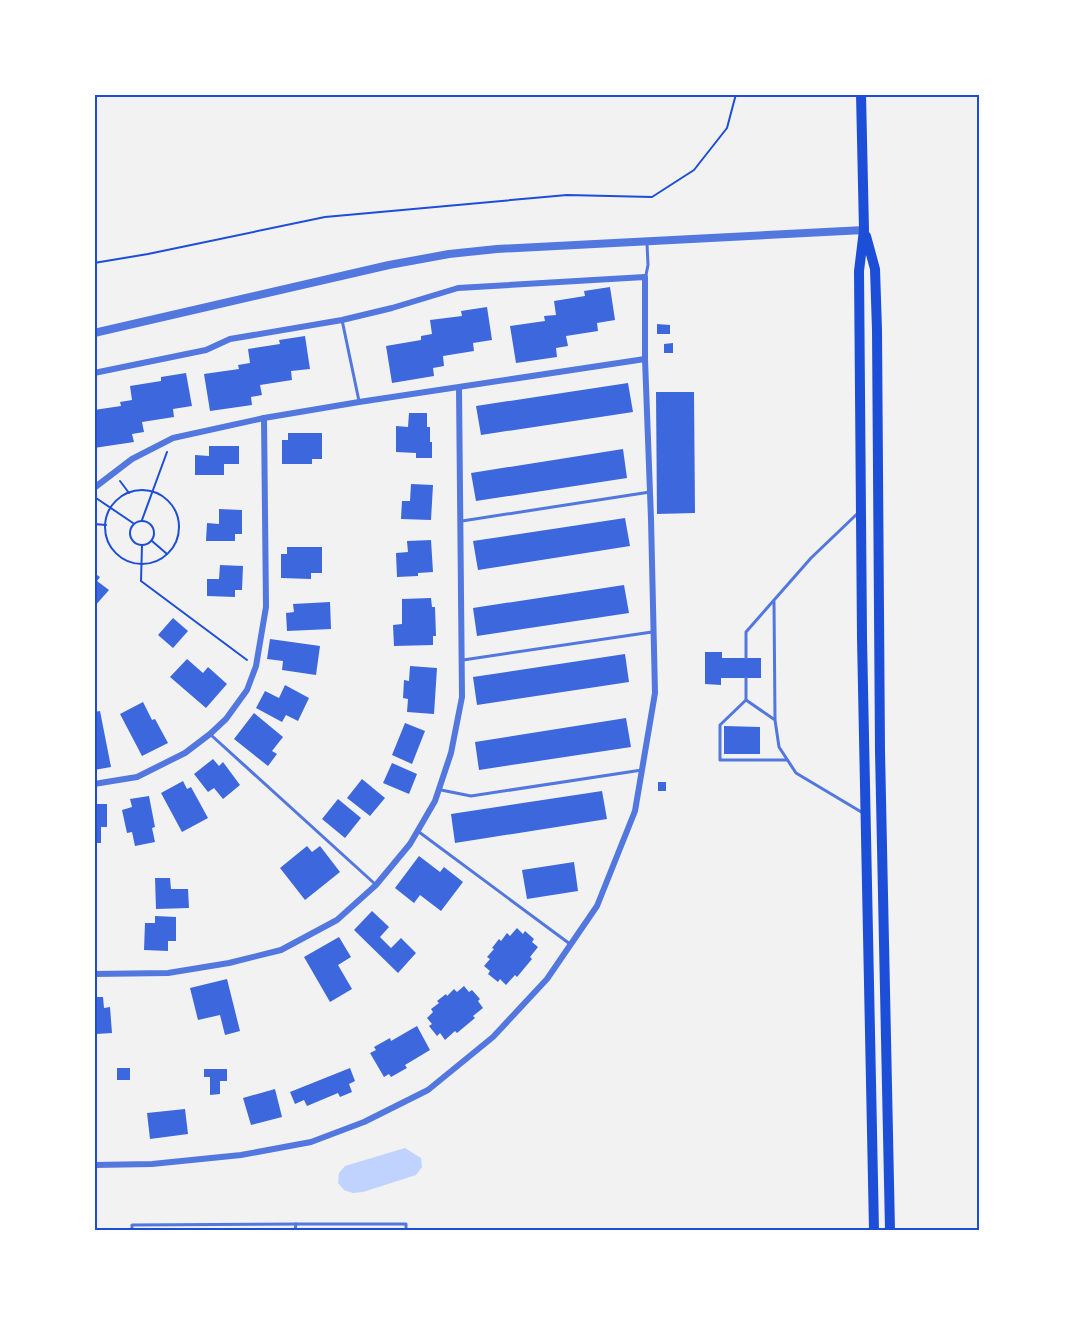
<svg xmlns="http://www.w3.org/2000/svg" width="1074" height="1325" viewBox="0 0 1074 1325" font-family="Rubik,sans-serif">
  <rect width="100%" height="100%" fill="#f2f2f2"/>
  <polygon fill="#bfd3fe" points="405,1148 421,1158 422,1167 416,1175 363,1192 353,1193 344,1190 338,1183 339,1173 345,1166"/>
  <g fill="#3d67dc">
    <polygon points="610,287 615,320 597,323 598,331 566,336 568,346 556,348 557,357 516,363 510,326 545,321 544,316 556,315 554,301 585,296 584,291"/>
    <polygon points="487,307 492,340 473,343 474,351 443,356 444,366 433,368 434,376 392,383 386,346 421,340 421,336 432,334 430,320 462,316 461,311"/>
    <polygon points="657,324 670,325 670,334 657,334"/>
    <polygon points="305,336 310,369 291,371 292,380 260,385 262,395 251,397 252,405 210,411 204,374 239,369 238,365 250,363 248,349 280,344 279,340"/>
    <polygon points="673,343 673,353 664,353 664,344"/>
    <polygon points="186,373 192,406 173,409 174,417 142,422 144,432 132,434 134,442 94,448 94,410 121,406 120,402 132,400 130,386 161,381 161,377"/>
    <polygon points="628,383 633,412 481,435 476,406"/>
    <polygon points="656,392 694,392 695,513 657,514"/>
    <polygon points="409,413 427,413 427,427 430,427 430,442 432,442 432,458 416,458 416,453 396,452 396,426 408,427"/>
    <polygon points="288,433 322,433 322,459 312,459 312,464 282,464 282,440 288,440"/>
    <polygon points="209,446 239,446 239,464 224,464 224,475 195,475 195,455 209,456"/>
    <polygon points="623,449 627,478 476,501 471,473"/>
    <polygon points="411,484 433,485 431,520 401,519 402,501 410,501"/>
    <polygon points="219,509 242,510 242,534 235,534 235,541 206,541 207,523 219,524"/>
    <polygon points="625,518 630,546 478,570 473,541"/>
    <polygon points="431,540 433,572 418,573 418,576 397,577 396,553 408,552 407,541"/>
    <polygon points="287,547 322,547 322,573 311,573 311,579 281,578 281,554 287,554"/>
    <polygon points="220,565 243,566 242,590 235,590 235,597 207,596 207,579 219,579"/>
    <polygon points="94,573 100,577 97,581 109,590 94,607"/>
    <polygon points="624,585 629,613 477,636 473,608"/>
    <polygon points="431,598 432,607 435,607 436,636 433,636 433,645 394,646 393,625 402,624 402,599"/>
    <polygon points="330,602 331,629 287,631 286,613 294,612 293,604"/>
    <polygon points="173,618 188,631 173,648 158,635"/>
    <polygon points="270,639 320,646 316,675 282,670 283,661 267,659"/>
    <polygon points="705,652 722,652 722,658 761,658 761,678 721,678 721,685 705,684"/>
    <polygon points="625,654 629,682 477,705 473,677"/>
    <polygon points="187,659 203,673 208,667 227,684 206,708 170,677"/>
    <polygon points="410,666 437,668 434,714 407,712 408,699 403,698 404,680 409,681"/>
    <polygon points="285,685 309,698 298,721 286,715 282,722 256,708 265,691 279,698"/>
    <polygon points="143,702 152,720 155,719 168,743 142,756 120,714"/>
    <polygon points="100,711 111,767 94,770 94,712"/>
    <polygon points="254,713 283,737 272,751 277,754 268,766 234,739"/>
    <polygon points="626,718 631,747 479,770 475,742"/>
    <polygon points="405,723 425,731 412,764 392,755"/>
    <polygon points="724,726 760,727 760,754 724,754"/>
    <polygon points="213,759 219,766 223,762 240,785 223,799 214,788 208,792 194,774"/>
    <polygon points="392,763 417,774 409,794 383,783"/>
    <polygon points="362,779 385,798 370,816 347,798"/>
    <polygon points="183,781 187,789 191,787 208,818 182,832 161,793"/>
    <rect x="658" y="782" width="8" height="9"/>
    <polygon points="602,791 607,819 455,843 451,814"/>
    <polygon points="149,796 155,827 152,828 155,842 135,846 132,832 127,833 122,810 132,807 130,799"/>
    <polygon points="338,799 361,818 345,838 322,819"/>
    <polygon points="94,804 107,804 107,827 101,827 101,843 94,843"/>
    <polygon points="307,846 312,852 320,846 340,872 305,900 280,868"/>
    <polygon points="419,856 440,872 444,867 463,882 441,911 420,895 414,903 395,888"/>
    <polygon points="574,862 578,891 527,899 522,870"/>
    <polygon points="155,878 170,878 171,889 188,889 189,908 156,909"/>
    <polygon points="372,911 389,927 380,937 391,948 401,938 416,953 398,973 354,930"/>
    <polygon points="155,916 176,917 176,941 168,941 168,951 144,950 145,923 155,923"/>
    <polygon points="517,928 523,934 525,931 534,939 532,942 538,947 530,957 532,959 517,977 515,975 506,985 500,979 498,982 488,974 490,971 484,966 490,959 487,957 494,949 492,948 499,939 501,941 507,933 510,936"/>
    <polygon points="339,937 351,957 338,965 352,989 330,1002 304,957"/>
    <polygon points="227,979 240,1031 225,1035 220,1015 198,1020 190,988"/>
    <polygon points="464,986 469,992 472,990 480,999 478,1001 483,1008 473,1016 475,1018 457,1033 455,1031 445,1040 440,1033 437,1036 429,1026 432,1024 427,1018 433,1012 431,1009 439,1003 437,1001 446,994 447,996 454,989 457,992"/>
    <polygon points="94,997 103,997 104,1008 110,1007 112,1033 96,1034"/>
    <polygon points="417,1026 430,1050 405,1065 407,1068 391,1077 389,1074 384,1077 370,1053 376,1050 374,1047 390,1038 391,1041"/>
    <rect x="117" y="1068" width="13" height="12"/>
    <polygon points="350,1068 355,1081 349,1084 352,1092 340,1097 338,1093 307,1106 304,1100 295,1104 290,1092"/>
    <polygon points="204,1069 227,1069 227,1081 220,1081 220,1094 210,1095 210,1077 204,1077"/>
    <polygon points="275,1089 282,1117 251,1125 243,1098"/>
    <polygon points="185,1109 188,1134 150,1139 147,1113"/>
  </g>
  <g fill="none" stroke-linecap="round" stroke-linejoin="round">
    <g stroke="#1d4ed8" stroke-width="2">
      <polyline points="94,263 148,254 325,217 567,195 652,197 694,170 727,128 736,94"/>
      <polyline points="120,481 129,493"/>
      <circle cx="142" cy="527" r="37"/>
      <polyline points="96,498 133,523"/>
      <polyline points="142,520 167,452"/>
      <circle cx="142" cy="533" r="12"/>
      <polyline points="94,524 106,525"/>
      <polyline points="152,541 167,554"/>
      <polyline points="142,545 141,581 247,660"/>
    </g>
    <g stroke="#5277de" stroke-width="3">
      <polyline points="646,275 648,265 647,243"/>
      <polyline points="342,320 359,401"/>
      <polyline points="462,521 650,492"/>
      <polyline points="774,602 775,719"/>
      <polyline points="746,658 746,632 811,558 857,514"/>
      <polyline points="463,660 652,632"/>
      <polyline points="746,678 746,700 775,720 779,747 796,773 863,813"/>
      <polyline points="746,700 720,725 720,760 787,760"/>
      <polyline points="211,735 375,884"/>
      <polyline points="441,790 471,796 642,770"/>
      <polyline points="419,832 570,944"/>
      <polyline points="132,1230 132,1225 296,1224"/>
      <polyline points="295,1230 296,1224 406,1224 406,1230"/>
    </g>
    <g stroke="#5277de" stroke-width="6">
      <polyline points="94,373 206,350 230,339 342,320 392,308 458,288 645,277 645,359 651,519 655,693 635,811 597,906 547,979 493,1037 428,1090 364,1122 311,1142 241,1155 152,1164 94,1165"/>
      <polyline points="94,488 132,459 173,438 264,418 359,402 645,359"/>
      <polyline points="94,784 137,777 185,753 210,734 226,719 247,690 256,666 266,607 264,418"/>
      <polyline points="94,974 168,973 229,963 281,950 337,920 376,885 410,844 435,801 451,753 462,697 459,388"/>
    </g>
    <polyline stroke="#5277de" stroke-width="8" points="94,333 389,265 449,254 497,249 864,230"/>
    <g stroke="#1d4ed8" stroke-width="10">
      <polyline points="861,94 864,230 859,271 862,638 874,1230"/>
      <polyline points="866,236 875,269 877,330 880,751 890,1230"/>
    </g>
  </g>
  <rect width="1074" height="1325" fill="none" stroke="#ffffff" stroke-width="192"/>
  <rect x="96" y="96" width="882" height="1133" fill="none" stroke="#1d4ed8" stroke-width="2"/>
</svg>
